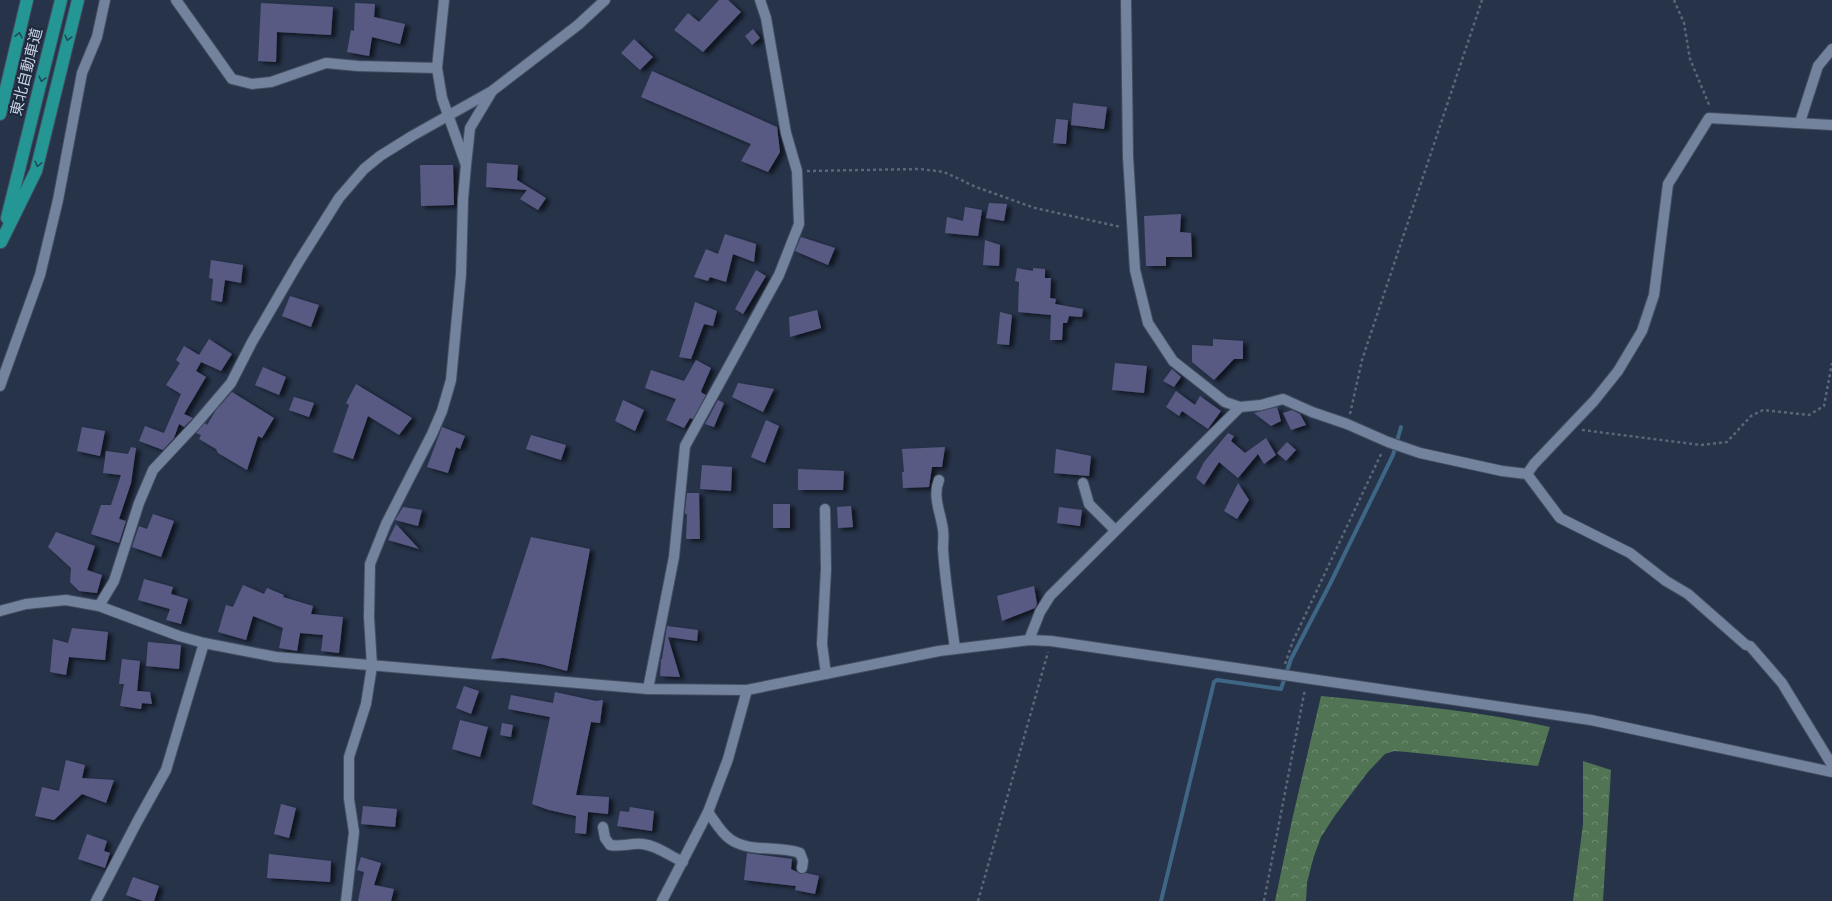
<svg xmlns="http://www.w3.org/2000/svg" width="1832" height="901" viewBox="0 0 1832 901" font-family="Spectral,'Noto Sans JP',serif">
  <defs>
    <pattern id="forest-crowns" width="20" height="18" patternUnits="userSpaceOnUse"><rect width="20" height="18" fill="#507454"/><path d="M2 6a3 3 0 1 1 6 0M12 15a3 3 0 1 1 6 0" fill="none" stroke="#708d74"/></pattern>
    <filter id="shadow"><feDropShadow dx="4.5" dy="2.5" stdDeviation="2" flood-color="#0009"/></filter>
  </defs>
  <rect width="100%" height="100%" fill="#263349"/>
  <g fill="url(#forest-crowns)">
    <path d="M1321,696C1398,704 1475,710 1550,727L1538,766L1407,752L1394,751L1385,754L1368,772L1336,814L1321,837L1313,859L1307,883L1306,901H1275L1292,820Z"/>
    <polygon points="1583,761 1611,770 1603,901 1573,901 1583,824"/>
  </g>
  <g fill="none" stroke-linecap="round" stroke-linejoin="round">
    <polyline stroke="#3f6684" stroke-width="4" points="1161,901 1214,682 1217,680 1281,689 1291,659 1330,584 1393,455 1401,427"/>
  </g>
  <g fill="#585a83" filter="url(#shadow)">
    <polygon points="719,0 728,0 741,12 703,52 674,30 688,13 699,22"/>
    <polygon points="261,3 333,7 331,35 277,32 276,62 258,61"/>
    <polygon points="355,3 375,4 374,17 405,24 400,44 372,37 369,56 347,52 351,30 354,31"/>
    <polygon points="753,29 760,38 752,45 745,36"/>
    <polygon points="634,39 653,57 640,70 621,53"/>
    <polygon points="652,71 777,127 780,152 768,172 741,161 751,144 641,97"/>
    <polygon points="1073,103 1107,107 1104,129 1071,125"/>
    <polygon points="1056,119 1068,120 1066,144 1053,143"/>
    <polygon points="487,163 518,165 517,180 546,198 538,210 520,199 527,190 486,187"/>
    <polygon points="420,165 453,165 454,205 421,206"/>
    <polygon points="989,203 1007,204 1004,221 986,218"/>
    <polygon points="965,207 982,210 978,236 945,233 947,217 963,221"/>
    <polygon points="1181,214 1180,232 1191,233 1192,257 1166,257 1166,266 1146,266 1144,216"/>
    <polygon points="725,234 756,244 754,262 733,254 726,282 710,277 708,281 694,277 706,249 718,254"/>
    <polygon points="801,237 835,248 828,265 795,251"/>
    <polygon points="985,240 1000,245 999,266 983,265"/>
    <polygon points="211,260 243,265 241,283 225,280 222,302 211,300 213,279 209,278"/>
    <polygon points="1017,268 1033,271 1033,268 1045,269 1045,278 1051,278 1050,298 1056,299 1055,304 1083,309 1082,317 1069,316 1067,323 1063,323 1062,340 1050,340 1051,315 1018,312 1019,282 1015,281"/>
    <polygon points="756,270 766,276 743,314 735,309"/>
    <polygon points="290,296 319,305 311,327 282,316"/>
    <polygon points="695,302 717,311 713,326 704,324 691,359 679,357"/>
    <polygon points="817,310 821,328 790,337 789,317"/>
    <polygon points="1000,312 1012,315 1009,345 997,344"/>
    <polygon points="209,339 232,354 221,371 201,362 196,371 206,377 184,414 193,418 184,427 179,424 174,438 163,450 139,441 145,426 164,433 181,394 166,385 180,363 176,360 184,346 199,355"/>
    <polygon points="1213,339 1243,341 1243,359 1234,359 1214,380 1192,362 1192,345 1213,346"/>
    <polygon points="696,360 711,368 701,391 702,393 706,395 693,419 690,418 684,428 666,420 676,399 645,388 651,370 684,381"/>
    <polygon points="1115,363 1147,366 1144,393 1112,390"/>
    <polygon points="263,367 286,377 279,395 255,385"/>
    <polygon points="1172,369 1181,377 1174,387 1163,381"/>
    <polygon points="738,383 774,389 763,412 732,397"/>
    <polygon points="356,384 412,418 399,435 368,416 353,459 333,452 349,405 346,403"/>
    <polygon points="1176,391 1195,405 1200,396 1221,411 1208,429 1182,411 1179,416 1166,407"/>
    <polygon points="232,392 274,418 262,438 258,436 247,470 218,453 216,449 199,439 201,435 196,433 205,423 207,425 216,410"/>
    <polygon points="294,397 314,403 309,417 289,410"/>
    <polygon points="623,400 644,410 635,431 615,421"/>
    <polygon points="718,400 724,403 714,427 705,424"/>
    <polygon points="1277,407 1281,421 1271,426 1254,413"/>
    <polygon points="1292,410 1300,414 1306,425 1291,430 1283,413"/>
    <polygon points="766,420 779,426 765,463 751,457"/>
    <polygon points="82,427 105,431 100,456 77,451"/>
    <polygon points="442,427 465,436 460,449 456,447 448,473 427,467"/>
    <polygon points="1228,433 1234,436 1231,441 1245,453 1266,438 1276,455 1264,464 1258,454 1238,478 1219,462 1204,485 1196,478 1204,462"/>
    <polygon points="531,435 566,445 561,460 526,449"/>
    <polygon points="1287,442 1296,450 1286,461 1277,453"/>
    <polygon points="131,447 136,448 131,483 119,519 126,521 119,543 91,534 101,505 111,505 121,475 103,473 106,451 128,454"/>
    <polygon points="945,447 942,467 932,467 929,487 903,488 902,472 904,472 902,449"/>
    <polygon points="1056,449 1091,456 1089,476 1054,473"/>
    <polygon points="702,465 732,467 731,491 700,489"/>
    <polygon points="798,469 844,471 843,490 798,490"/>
    <polygon points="1238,483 1249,500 1237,519 1224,511"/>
    <polygon points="687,493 699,493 700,539 686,539 687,514 685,514 685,511"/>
    <rect x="773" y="504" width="17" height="24"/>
    <polygon points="851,506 853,527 838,528 837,507"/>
    <polygon points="403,507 422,510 418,526 395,520"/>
    <polygon points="1059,507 1082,510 1080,526 1057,523"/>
    <polygon points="153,514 174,521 161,557 132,547 139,526 147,529"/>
    <polygon points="396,524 419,549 388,540"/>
    <polygon points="56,532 95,546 87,570 102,575 97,593 79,591 70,582 71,568 48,547"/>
    <polygon points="531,537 590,549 567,671 541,664 503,658 491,659"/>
    <polygon points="144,579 173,587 171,594 188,599 181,624 166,620 170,609 138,600"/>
    <polygon points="243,585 264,594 267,588 284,595 283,597 313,606 311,614 343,617 339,653 321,651 323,635 300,633 297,651 279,648 283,628 253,616 246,640 218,632 226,605 233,607"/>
    <polygon points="1034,586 1037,604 1035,608 1002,621 997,596"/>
    <polygon points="667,626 698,630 697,641 668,637 680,677 660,676 661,659 662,659"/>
    <polygon points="72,628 108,632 105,660 69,657 66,675 50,672 53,639 68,643"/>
    <polygon points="148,642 181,645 179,669 146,666"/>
    <polygon points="122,659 140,661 137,691 150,692 152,704 142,703 141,709 120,706 124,684 119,684"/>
    <polygon points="464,686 479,691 471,714 456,708"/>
    <polygon points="555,692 596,701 603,700 600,723 591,722 576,795 609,797 608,814 588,812 586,834 575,833 576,816 549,810 532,804 550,717 508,709 511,695 553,703"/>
    <polygon points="460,720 488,727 480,757 452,749"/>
    <polygon points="502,723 513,725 511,737 500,735"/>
    <polygon points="66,760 85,765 82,778 114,780 106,803 82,794 54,820 35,816 42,787 59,791"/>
    <polygon points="281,804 296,808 289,838 274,834"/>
    <polygon points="363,806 397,809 395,827 361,824"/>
    <polygon points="630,807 654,811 652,831 617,826 620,811 629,812"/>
    <polygon points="87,834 107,841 104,851 110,853 105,868 78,859"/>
    <polygon points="747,853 792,859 791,869 801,874 806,873 819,876 815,894 795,890 796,886 744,880"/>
    <polygon points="269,854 331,861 330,882 267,878"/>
    <polygon points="361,857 381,863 374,885 394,889 391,901 358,901 364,872 357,870"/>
    <polygon points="133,877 159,886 154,901 143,901 126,895"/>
  </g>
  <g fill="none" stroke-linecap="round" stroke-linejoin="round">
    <defs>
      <g id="minor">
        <polyline points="176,0 232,79 252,84 271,82 326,63 358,66 437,68"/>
        <polyline points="444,0 437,68 442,98 466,165 470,128 491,93"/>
        <polyline points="1126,0 1128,157 1135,270 1148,323 1173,361 1225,402 1240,407 1261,405 1283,399 1312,412 1347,424 1388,442 1420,453 1502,471 1527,474 1560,518 1630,553 1666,581 1688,594 1746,645 1750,646 1782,683 1832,765"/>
        <polyline points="1800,122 1818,66 1832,49"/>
        <polyline points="0,386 40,275 58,200 82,73 97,37 105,0"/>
        <polyline points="1527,474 1534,464 1594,401 1618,371 1642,331 1654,295 1668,184 1709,118 1832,125"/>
        <path d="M939,480C932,497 941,513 943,530C944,536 943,543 943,549C945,582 951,616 955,649"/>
        <polyline points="1083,483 1089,504 1115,530"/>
        <polyline points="825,509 826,569 822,644 826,674"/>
        <polyline points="99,606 114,581 139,503 153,470 196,424 231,383 252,342 298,263 339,198 364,169 380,156 412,136 492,91 578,25 605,0"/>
        <polyline points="0,611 26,604 66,600 99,606 179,636 204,643 276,657 648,689 747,690 939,651 1029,640 1051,641 1591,720 1832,772"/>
        <polyline points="1029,640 1040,612 1050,596 1240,407"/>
        <polyline points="648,689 674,557 685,446 779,275 799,224 797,171 786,133 766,18 760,0"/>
        <path d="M708,812C714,820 721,833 730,839C749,853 778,845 800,853L803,861L802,868"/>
        <path d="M603,827L605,838L610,845C621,847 631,843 642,844C656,845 670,856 683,862"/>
        <polyline points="96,901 137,822 166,770 204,643"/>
        <polyline points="346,901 354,832 349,799 349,757 366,704 372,666 369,617 370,564 386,524 432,434 442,411 451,380 461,274 463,199 466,165"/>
        <polyline points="662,901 708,812 728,759 747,690"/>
      </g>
      <g id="highway">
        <polyline points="0,114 27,0"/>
        <polyline points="7,218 61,0"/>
        <polyline points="1,242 36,171 78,0"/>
      </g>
    </defs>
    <use href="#minor" stroke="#444e61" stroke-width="12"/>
    <use href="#highway" stroke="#444e61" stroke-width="14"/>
    <g stroke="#5b667a" stroke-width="2.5" stroke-dasharray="3 3" stroke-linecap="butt">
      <polyline points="1674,0 1684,23 1690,59 1710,107"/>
      <polyline points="807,171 920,169 944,172 976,187 1035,208 1121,227"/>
      <polyline points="1350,414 1362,360 1482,0"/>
      <polyline points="1582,430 1701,445 1727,442 1751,416 1763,410 1809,415 1824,406 1832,363"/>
      <polyline points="1285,664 1293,641 1382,452"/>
      <polyline points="978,901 1048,652"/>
      <polyline points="1264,901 1305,689"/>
    </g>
    <use href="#minor" stroke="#74839d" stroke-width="10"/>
    <use href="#highway" stroke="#249794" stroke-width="12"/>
  </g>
  <defs><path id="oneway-chevron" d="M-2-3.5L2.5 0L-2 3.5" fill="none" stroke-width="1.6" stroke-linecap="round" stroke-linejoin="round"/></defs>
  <g stroke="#1f4a58">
    <use href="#oneway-chevron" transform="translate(19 35) rotate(-77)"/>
    <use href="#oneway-chevron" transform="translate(68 38) rotate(104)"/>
    <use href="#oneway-chevron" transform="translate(42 79) rotate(104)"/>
    <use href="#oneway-chevron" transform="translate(38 164) rotate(104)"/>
  </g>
  <g text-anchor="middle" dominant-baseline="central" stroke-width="4" stroke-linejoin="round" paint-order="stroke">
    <g font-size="15" fill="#cbd3e2" stroke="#1d293e">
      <text transform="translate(27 72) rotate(-76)">東北自動車道</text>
    </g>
  </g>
</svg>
